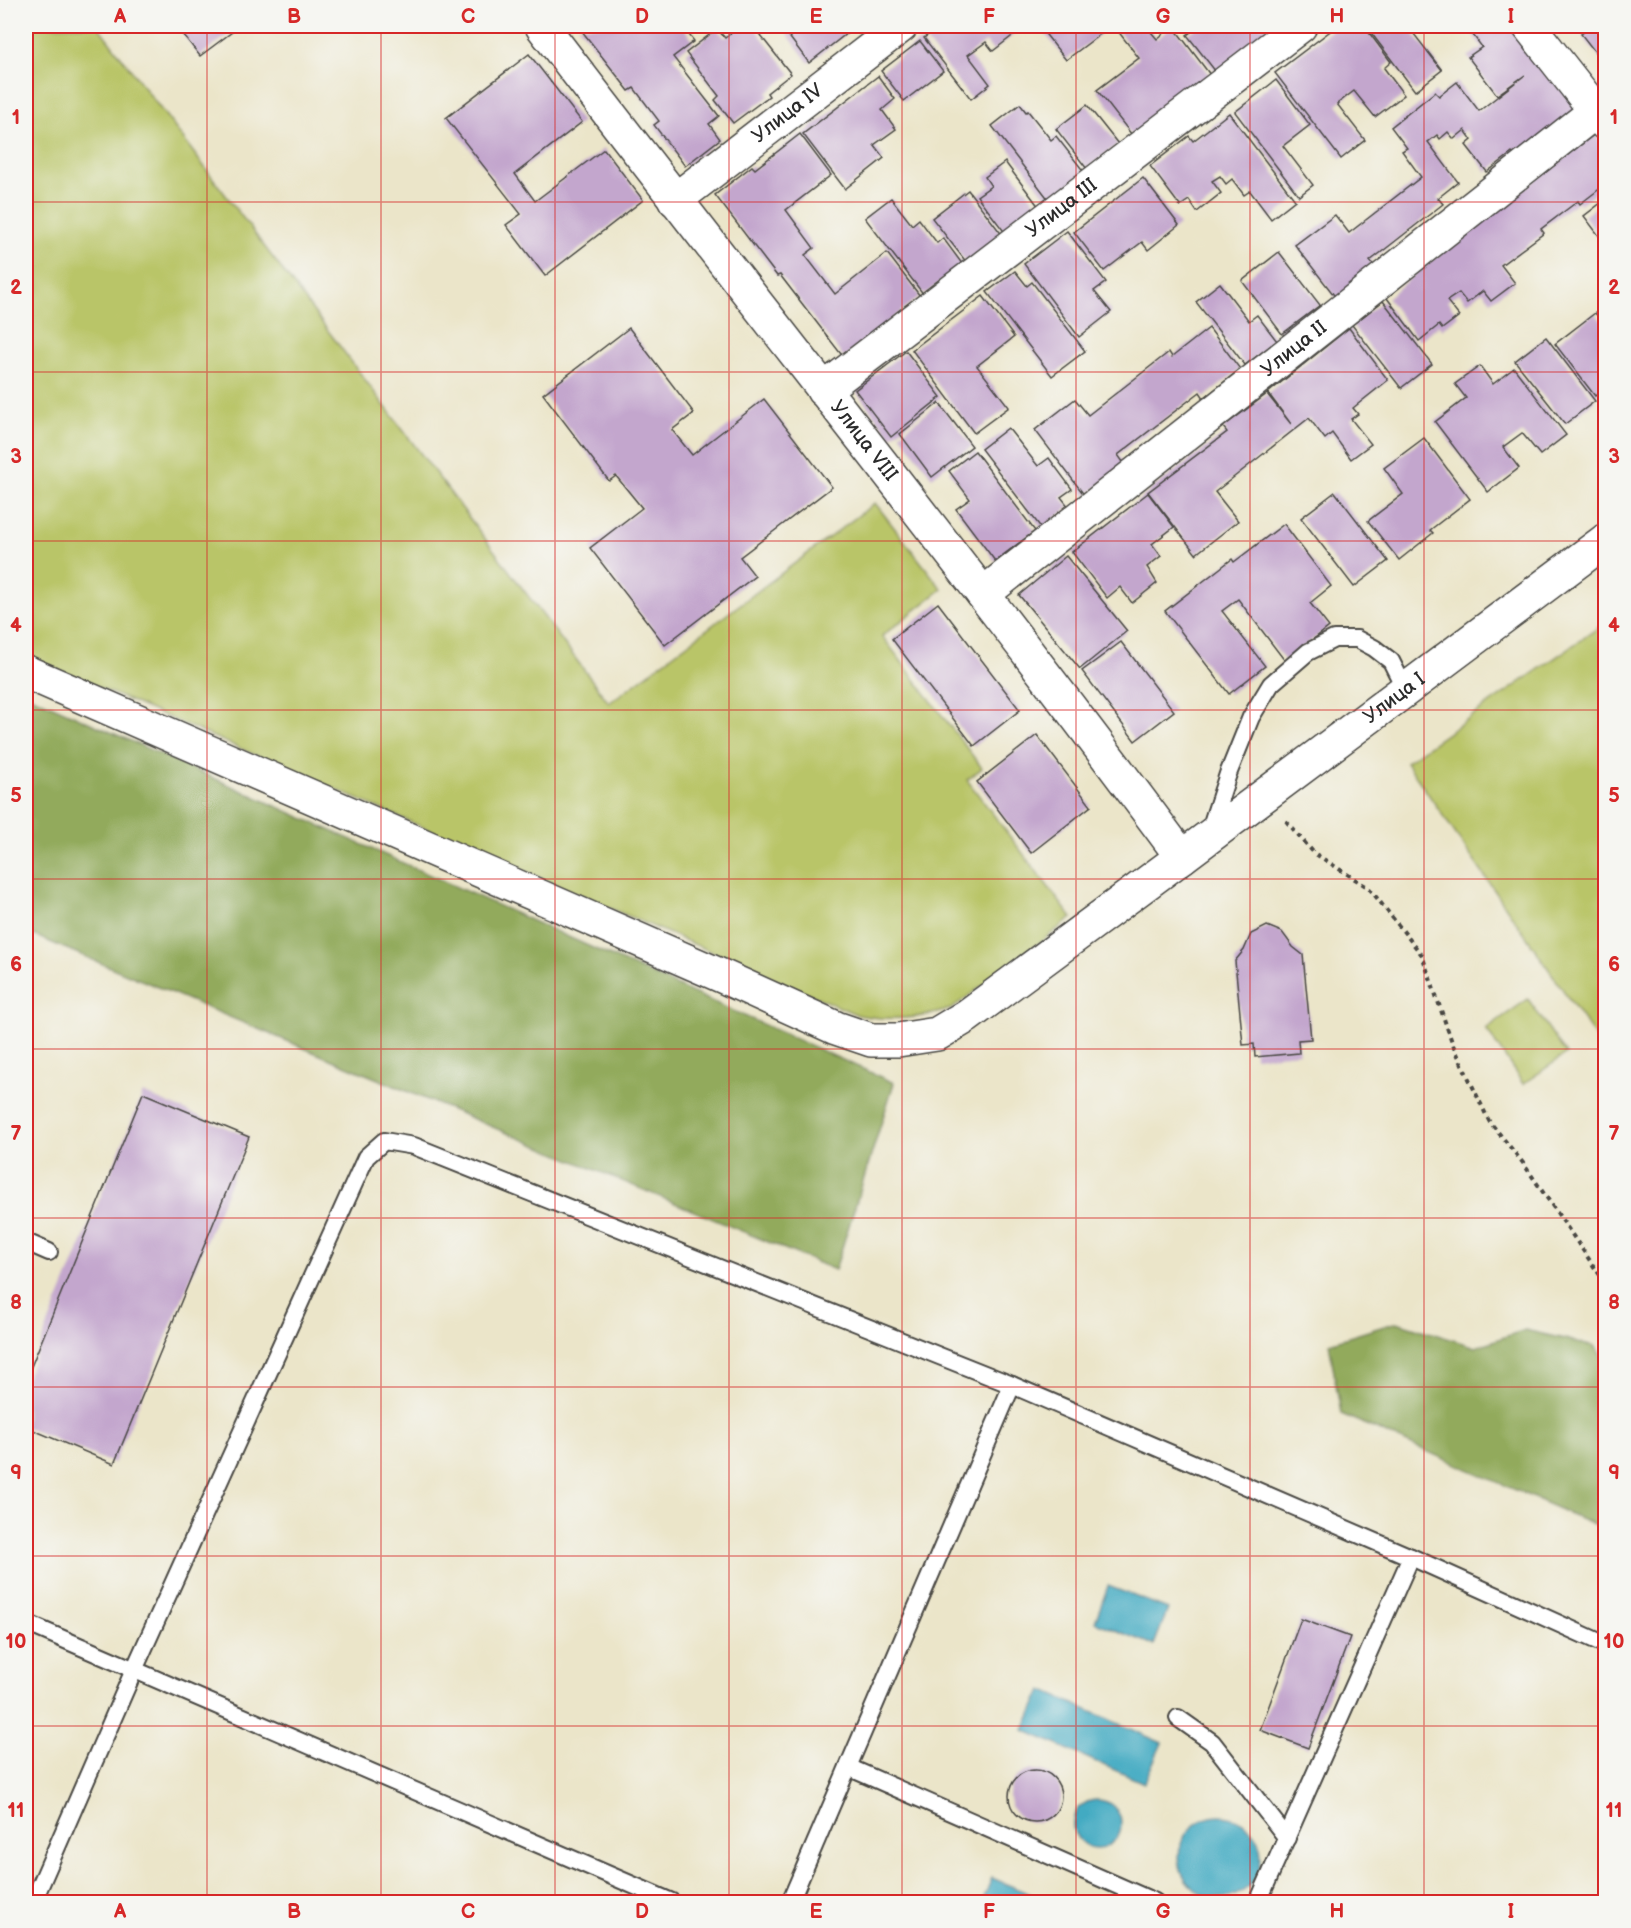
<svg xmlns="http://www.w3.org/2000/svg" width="1631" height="1928" viewBox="0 0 1631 1928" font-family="'Balsamiq Sans',sans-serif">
  <rect width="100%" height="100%" fill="#f6f6f2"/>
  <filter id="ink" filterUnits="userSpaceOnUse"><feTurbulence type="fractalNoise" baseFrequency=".0167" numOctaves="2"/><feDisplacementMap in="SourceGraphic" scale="12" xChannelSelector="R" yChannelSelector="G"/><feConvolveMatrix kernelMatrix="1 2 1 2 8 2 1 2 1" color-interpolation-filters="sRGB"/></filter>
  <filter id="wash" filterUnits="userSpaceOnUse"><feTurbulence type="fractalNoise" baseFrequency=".008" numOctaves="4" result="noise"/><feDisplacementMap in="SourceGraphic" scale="24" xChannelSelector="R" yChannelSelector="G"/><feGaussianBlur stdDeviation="1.35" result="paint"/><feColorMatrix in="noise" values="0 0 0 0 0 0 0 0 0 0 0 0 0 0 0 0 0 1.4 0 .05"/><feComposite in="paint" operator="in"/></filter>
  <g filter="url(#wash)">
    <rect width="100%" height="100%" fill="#ebe5c9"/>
    <g fill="#b9c567" stroke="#727849" stroke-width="1.5">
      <path d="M26,26H98L609,703L875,503L942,589L882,636L982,768L967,780L1072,918L951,1009C919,1019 891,1021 858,1015L26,656Z"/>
      <polygon points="1605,623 1605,1051 1406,762"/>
      <polygon points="1528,999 1566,1054 1523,1084 1486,1029"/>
    </g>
    <g fill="#92aa5c" stroke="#5e6a44" stroke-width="1.5">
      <polygon points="26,694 894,1083 835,1270 26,932"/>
      <polygon points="1397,1322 1475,1347 1525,1330 1595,1346 1605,1362 1605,1529 1341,1414 1329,1343"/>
    </g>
    <g fill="#42aac2" stroke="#366a76" stroke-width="1.5">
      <polygon points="1108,1586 1168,1609 1154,1645 1095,1622"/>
      <polygon points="1042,1690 1162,1743 1144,1783 1024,1730"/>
      <circle cx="1097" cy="1824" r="24"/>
      <circle cx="1220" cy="1857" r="41"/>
      <polygon points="992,1878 1049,1902 982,1902"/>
    </g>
    <g id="blocks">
      <g fill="#c3a6cd">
        <polygon points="176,26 240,26 200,56"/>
        <polygon points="578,26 682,26 694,41 673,57 719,116 709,124 720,139 685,166 654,125 659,121 634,88 629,91"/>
        <polygon points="740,26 753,26 791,74 767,93 769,96 733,123 715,100 719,96 686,53 717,29 725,38"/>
        <polygon points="781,26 842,26 847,33 809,63"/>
        <polygon points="940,26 1025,26 993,51 986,42 968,55 990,84 971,99 924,38"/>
        <polygon points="1039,26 1111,26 1066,60"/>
        <polygon points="1114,26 1146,26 1157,39 1173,26 1211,76 1135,139 1097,90 1139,58"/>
        <polygon points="1199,26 1276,26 1216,72 1187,35"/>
        <polygon points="1337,26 1364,26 1391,62 1384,68 1404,95 1375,117 1354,91 1337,104 1365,140 1341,159 1275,73"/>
        <polygon points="1366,26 1414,26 1410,29 1442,70 1415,91"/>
        <polygon points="1469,26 1514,26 1579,108 1518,160 1512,153 1487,172 1466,145 1472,140 1465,130 1454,139 1448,132 1440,139 1437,135 1428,142 1458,182 1438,198 1443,204 1370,261 1376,268 1337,299 1295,245 1335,215 1349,233 1421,177 1402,151 1407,148 1391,127 1435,92 1439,96 1457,82 1479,111 1525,75 1497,95 1468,57 1482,47 1467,27"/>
        <polygon points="1592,26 1606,26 1606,66 1581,34"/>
        <polygon points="920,41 943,71 904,101 881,71"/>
        <polygon points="529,54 582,122 515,174 535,201 604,149 643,200 545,276 506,225 521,214 446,118"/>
        <polygon points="878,76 895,99 882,110 896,129 874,145 884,158 845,189 803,134"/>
        <polygon points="1276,80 1310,125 1283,146 1313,185 1299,196 1235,112"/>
        <polygon points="1020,104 1026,112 1028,111 1051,140 1056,136 1085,173 1049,200 992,126"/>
        <polygon points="1087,105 1118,144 1087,169 1056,129"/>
        <polygon points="1229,113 1295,200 1271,219 1250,191 1244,195 1232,179 1226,184 1220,176 1212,181 1221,193 1197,212 1189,200 1180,206 1150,166 1189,136 1193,141"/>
        <polygon points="800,134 831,175 786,210 814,248 805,255 835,294 887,253 920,296 844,358 780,275 777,276 715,195 752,166 755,169"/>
        <polygon points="1595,134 1606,149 1606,184 1580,204 1578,201 1541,229 1544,233 1501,265 1515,283 1491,301 1483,291 1467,303 1459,293 1447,301 1459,316 1442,329 1439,325 1419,341 1387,298 1433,259"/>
        <polygon points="1005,162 1039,207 1006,234 977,196 991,186 985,177"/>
        <polygon points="1143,178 1179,225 1148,250 1142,242 1104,271 1074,232"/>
        <polygon points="968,190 1003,236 967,263 932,218"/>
        <polygon points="891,198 912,225 919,219 937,243 943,238 963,265 924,295 865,218"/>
        <polygon points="1606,199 1606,245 1584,216"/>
        <polygon points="1067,231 1106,282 1094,291 1111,312 1079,337 1024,264"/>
        <polygon points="1279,252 1320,305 1282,334 1242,281"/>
        <polygon points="1015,271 1027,286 1032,282 1085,351 1052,376 987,292"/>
        <polygon points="1220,283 1249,321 1257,315 1277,341 1245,365 1196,302"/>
        <polygon points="983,296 1014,337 977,366 1009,407 974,433 912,350"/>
        <polygon points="1383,301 1432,364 1401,388 1352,325"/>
        <polygon points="1595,313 1606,326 1606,389 1595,396 1555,344"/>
        <polygon points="629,328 694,413 672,430 692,455 764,399 832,487 740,557 755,576 665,645 590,548 642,508 616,476 609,481 543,394"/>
        <polygon points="1209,328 1240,369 1204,398 1200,392 1118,455 1126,466 1085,496 1035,430 1075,399 1088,415 1169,352 1172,357"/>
        <polygon points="1349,328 1388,380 1353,408 1358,414 1351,419 1371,444 1351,459 1332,433 1325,439 1309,418 1215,492 1238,521 1196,554 1148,492 1227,432 1223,427 1267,394 1291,424 1268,393"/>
        <polygon points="1546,337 1595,401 1565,424 1515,361"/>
        <polygon points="906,351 941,397 891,437 855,390"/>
        <polygon points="1480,366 1493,384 1514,368 1566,435 1540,455 1522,433 1503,447 1519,468 1488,492 1435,422 1466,398 1455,384"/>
        <polygon points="939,403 972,446 932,477 900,434"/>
        <polygon points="1008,428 1038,466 1049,458 1072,489 1061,497 1069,507 1042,529 981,449"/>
        <polygon points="1424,438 1470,499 1430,530 1433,533 1399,560 1368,521 1403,494 1384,468"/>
        <polygon points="975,451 1035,531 995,561 956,509 970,499 949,471"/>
        <polygon points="1335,492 1388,561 1354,587 1301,518"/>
        <polygon points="1148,493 1174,527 1152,544 1161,556 1147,567 1157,583 1132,603 1120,587 1107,598 1072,552"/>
        <polygon points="1284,524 1331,586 1310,603 1329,627 1285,661 1238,599 1222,611 1265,666 1229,694 1165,611 1232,559 1234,562"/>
        <polygon points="1066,556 1127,631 1080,669 1019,595"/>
        <polygon points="938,603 1020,710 974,746 892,639"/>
        <polygon points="1121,642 1174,711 1135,741 1082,671"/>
        <polygon points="1037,735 1091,806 1031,853 977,782"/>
        <polygon points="1267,926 1282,932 1293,947 1303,955 1311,1039 1298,1040 1299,1053 1255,1057 1254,1044 1243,1045 1235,961 1244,950 1251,934"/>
        <polygon points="143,1093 249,1137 114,1464 26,1427 26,1379"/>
        <polygon points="1301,1619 1350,1637 1308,1748 1260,1730"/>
        <circle cx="1035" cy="1796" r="26"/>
      </g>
    </g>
  </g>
  <g filter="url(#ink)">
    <use href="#blocks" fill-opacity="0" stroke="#484743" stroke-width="1.5"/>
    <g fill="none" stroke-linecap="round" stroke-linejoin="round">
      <defs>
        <g id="service">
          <polyline points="1209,832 1228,774 1251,717 1271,684 1308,652 1334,639 1357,639 1374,648 1391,661 1405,689"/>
          <polyline points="26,1242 49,1252"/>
          <polyline points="26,1623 672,1902"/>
          <polyline points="1178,1718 1212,1742 1287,1838"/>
          <polyline points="848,1767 1155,1902"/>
          <polyline points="33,1902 134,1670 366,1157 384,1141 414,1146 1012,1385 1411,1557 1606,1645"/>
          <polyline points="790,1902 1012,1385"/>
          <polyline points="1258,1902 1411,1557"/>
        </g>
        <g id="minor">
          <path id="s1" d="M542,26C754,304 974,576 1182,857L1606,540"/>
          <polyline points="1529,26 1606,124"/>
          <path id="s2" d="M675,200L901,26"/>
          <path id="s3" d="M823,390L1300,26"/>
          <path id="s4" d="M983,594L1606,103"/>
        </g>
        <polyline id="tertiary" points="26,672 724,977 836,1028 871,1040 898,1040 937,1034 967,1016 1182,857"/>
      </defs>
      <use href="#service" stroke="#484743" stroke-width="20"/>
      <use href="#minor" stroke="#484743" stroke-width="36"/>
      <use href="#tertiary" stroke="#484743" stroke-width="36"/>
      <polyline stroke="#484743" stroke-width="4" stroke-dasharray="4.5 4.5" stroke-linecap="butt" points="1286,821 1314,853 1369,888 1422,955 1453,1045 1489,1121 1523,1163 1606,1284"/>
      <use href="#service" stroke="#fff" stroke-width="16"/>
      <use href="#minor" stroke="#fff" stroke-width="33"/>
      <use href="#tertiary" stroke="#fff" stroke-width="33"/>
    </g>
  </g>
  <path fill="none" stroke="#d62828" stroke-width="1.5" stroke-opacity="0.55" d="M207,26V1902M381,26V1902M555,26V1902M729,26V1902M902,26V1902M1076,26V1902M1250,26V1902M1424,26V1902M26,202H1606M26,372H1606M26,541H1606M26,710H1606M26,879H1606M26,1049H1606M26,1218H1606M26,1387H1606M26,1556H1606M26,1726H1606"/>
  <g text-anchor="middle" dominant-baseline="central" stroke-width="5" stroke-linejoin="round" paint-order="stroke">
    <g font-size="20" fill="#2b2b2b" stroke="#f6f6f2">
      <text stroke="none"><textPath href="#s2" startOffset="142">Улица IV</textPath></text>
      <text stroke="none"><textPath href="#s3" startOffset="300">Улица III</textPath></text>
      <text stroke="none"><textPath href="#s4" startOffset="396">Улица II</textPath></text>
      <text stroke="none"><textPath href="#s1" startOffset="525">Улица VIII</textPath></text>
      <text stroke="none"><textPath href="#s1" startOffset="1314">Улица I</textPath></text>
    </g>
  </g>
  <rect width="1631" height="1928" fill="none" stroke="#f6f6f2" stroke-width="66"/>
  <rect x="33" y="33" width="1565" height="1862" fill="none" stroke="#d62828" stroke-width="2"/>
  <g font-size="20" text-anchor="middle" font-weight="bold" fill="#d62828">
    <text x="120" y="23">A</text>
    <text x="294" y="23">B</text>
    <text x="468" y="23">C</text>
    <text x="642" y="23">D</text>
    <text x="816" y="23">E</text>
    <text x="989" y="23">F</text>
    <text x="1163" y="23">G</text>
    <text x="1337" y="23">H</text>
    <text x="1511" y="23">I</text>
    <text x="16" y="124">1</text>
    <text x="1614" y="124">1</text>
    <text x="16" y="294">2</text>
    <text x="1614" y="294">2</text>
    <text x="16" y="463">3</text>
    <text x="1614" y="463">3</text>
    <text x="16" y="632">4</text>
    <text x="1614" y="632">4</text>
    <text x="16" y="802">5</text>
    <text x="1614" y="802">5</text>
    <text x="16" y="971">6</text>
    <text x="1614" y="971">6</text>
    <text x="16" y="1140">7</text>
    <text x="1614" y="1140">7</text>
    <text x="16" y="1309">8</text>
    <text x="1614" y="1309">8</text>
    <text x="16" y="1479">9</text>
    <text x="1614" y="1479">9</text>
    <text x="16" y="1648">10</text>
    <text x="1614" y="1648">10</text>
    <text x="16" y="1817">11</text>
    <text x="1614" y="1817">11</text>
    <text x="120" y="1918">A</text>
    <text x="294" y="1918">B</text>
    <text x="468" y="1918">C</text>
    <text x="642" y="1918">D</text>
    <text x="816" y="1918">E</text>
    <text x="989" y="1918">F</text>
    <text x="1163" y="1918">G</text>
    <text x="1337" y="1918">H</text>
    <text x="1511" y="1918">I</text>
  </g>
</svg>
